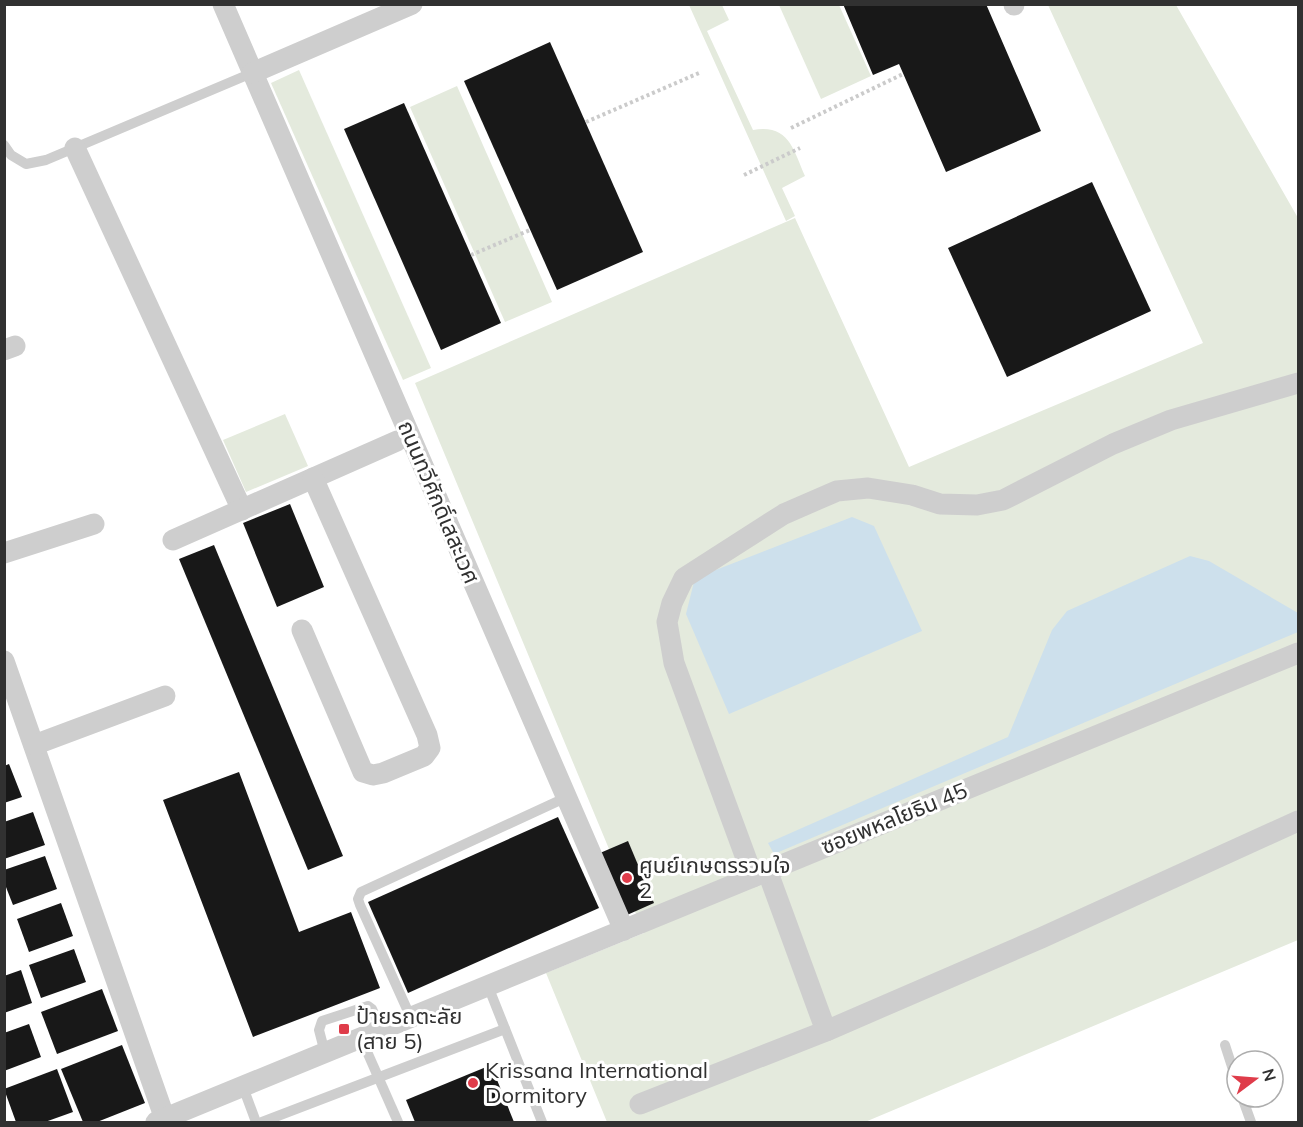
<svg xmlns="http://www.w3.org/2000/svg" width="1303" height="1127" viewBox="0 0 1303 1127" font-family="Mulish,'Noto Sans Thai',sans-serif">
  <rect width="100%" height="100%" fill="#fff"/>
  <g fill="#e4eadd">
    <path d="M689,5H722L729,20L707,31L753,130C789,124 793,149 805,176L782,188L795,216L786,221Z"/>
    <polygon points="779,5 839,5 871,76 821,99"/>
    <polygon points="1048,5 1176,5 1298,218 1298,940 865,1122 607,1122 546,973 644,933 415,383 795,218 909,467 1203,343"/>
    <polygon points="299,70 431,368 403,380 271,83"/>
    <polygon points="457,86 552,302 505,322 410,107"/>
    <polygon points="285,414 308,466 246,492 223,440"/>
  </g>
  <g fill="#cde0ec">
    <polygon points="852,517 874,526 922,631 729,714 686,614 695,578"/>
    <polygon points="1190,556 1209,561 1298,613 1298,632 774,854 768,843 1008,737 1052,630 1067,611"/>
  </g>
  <g fill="#181818">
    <polygon points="843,4 986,4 1041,131 946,172 899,64 873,75"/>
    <polygon points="550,42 643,252 557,290 464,81"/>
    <polygon points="404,103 501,323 441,350 344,129"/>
    <polygon points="1092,182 1151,311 1007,377 948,248"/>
    <polygon points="290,504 324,587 277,607 243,523"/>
    <polygon points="214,545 343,856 308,870 179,559"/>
    <polygon points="9,764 22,797 4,803 4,766"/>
    <polygon points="239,772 299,932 351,912 380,988 253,1037 163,800"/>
    <polygon points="33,812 45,845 4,859 4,822"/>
    <polygon points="558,817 599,908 408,993 368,902"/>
    <polygon points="628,841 654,903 627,915 600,853"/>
    <polygon points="45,856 57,889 13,905 4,882 4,870"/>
    <polygon points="61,903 73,936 29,952 17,919"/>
    <polygon points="74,949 86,982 41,998 29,965"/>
    <polygon points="21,970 32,1003 4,1013 4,976"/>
    <polygon points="102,989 118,1031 57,1054 41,1012"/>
    <polygon points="29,1024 41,1057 4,1071 4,1033"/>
    <polygon points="122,1045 145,1103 97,1122 83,1122 61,1069"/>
    <polygon points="491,1065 514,1122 415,1122 406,1100"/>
    <polygon points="57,1069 73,1112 45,1122 16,1122 4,1089"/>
  </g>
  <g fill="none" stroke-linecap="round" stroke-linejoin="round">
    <g stroke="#cbcbcb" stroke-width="4" stroke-dasharray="3 3" stroke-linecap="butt">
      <polyline points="586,122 699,73"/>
      <polyline points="791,128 903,74"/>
      <polyline points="744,175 800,148"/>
      <polyline points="471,255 530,230"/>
    </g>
    <g stroke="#cecece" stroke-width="10">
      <polyline points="4,145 11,155 26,164 46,160 252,73"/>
      <polyline points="488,986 542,1122"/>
      <polyline points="411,1018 360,905 358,899 361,892 567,797"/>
      <polyline points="361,1038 398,1122"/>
      <polyline points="1225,1045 1237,1082"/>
      <polyline points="325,1053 319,1030 322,1021 368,1006 372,1009 381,1029"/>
      <polyline points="243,1087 256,1122"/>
      <polyline points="1242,1097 1251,1122"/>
      <polyline points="262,1122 505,1029"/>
    </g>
    <g stroke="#cecece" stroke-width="21">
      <polyline points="223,4 624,930"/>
      <polyline points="1014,4 1014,5"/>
      <polyline points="252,73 412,4"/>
      <polyline points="75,148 242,510"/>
      <polyline points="4,350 15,346"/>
      <polyline points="173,540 397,441"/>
      <polyline points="4,553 94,524"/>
      <polyline points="302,630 363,772 373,775 383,773 424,756 430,748 427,735 313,478"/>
      <polyline points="4,661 165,1119"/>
      <polyline points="34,745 165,696"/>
      <polyline points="767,870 826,1031 1041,938 1298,821"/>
      <polyline points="753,877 674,663 667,622 672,603 684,578 784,514 837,491 868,488 912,495 940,504 977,505 1003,500 1113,444 1171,420 1298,383"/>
      <polyline points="640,1104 826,1031"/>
      <polyline points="156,1122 1298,653"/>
    </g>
  </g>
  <g fill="#df3c4a" stroke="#fff" stroke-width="2">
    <circle cx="627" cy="878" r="6"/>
    <rect x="338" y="1023" width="12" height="12" rx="3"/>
    <circle cx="473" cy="1083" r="6"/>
  </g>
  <g text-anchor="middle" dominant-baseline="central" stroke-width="6" stroke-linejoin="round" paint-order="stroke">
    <g font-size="22" fill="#313131" stroke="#fff">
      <text transform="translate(439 502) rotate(67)">ถนนทวีศักดิ์เสสะเวศ</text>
      <text transform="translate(894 818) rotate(-22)">ซอยพหลโยธิน 45</text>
    </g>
    <g font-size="22" fill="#313131" stroke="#fff" text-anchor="start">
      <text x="639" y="865">ศูนย์เกษตรรวมใจ<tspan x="639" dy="25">2</tspan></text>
      <text x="356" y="1016">ป้ายรถตะลัย<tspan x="356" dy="25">(สาย 5)</tspan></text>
      <text x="485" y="1070">Krissana International<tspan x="485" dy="25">Dormitory</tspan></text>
    </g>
  </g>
  <rect width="1303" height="1127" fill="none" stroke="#313131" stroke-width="12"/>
  <g transform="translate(1255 1079) rotate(74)"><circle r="28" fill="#ffffff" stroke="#adadad" stroke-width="1.5"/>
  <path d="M0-4.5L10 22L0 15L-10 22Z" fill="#df3c4a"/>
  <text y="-9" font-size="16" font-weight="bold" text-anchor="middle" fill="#313131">N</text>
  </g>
</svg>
